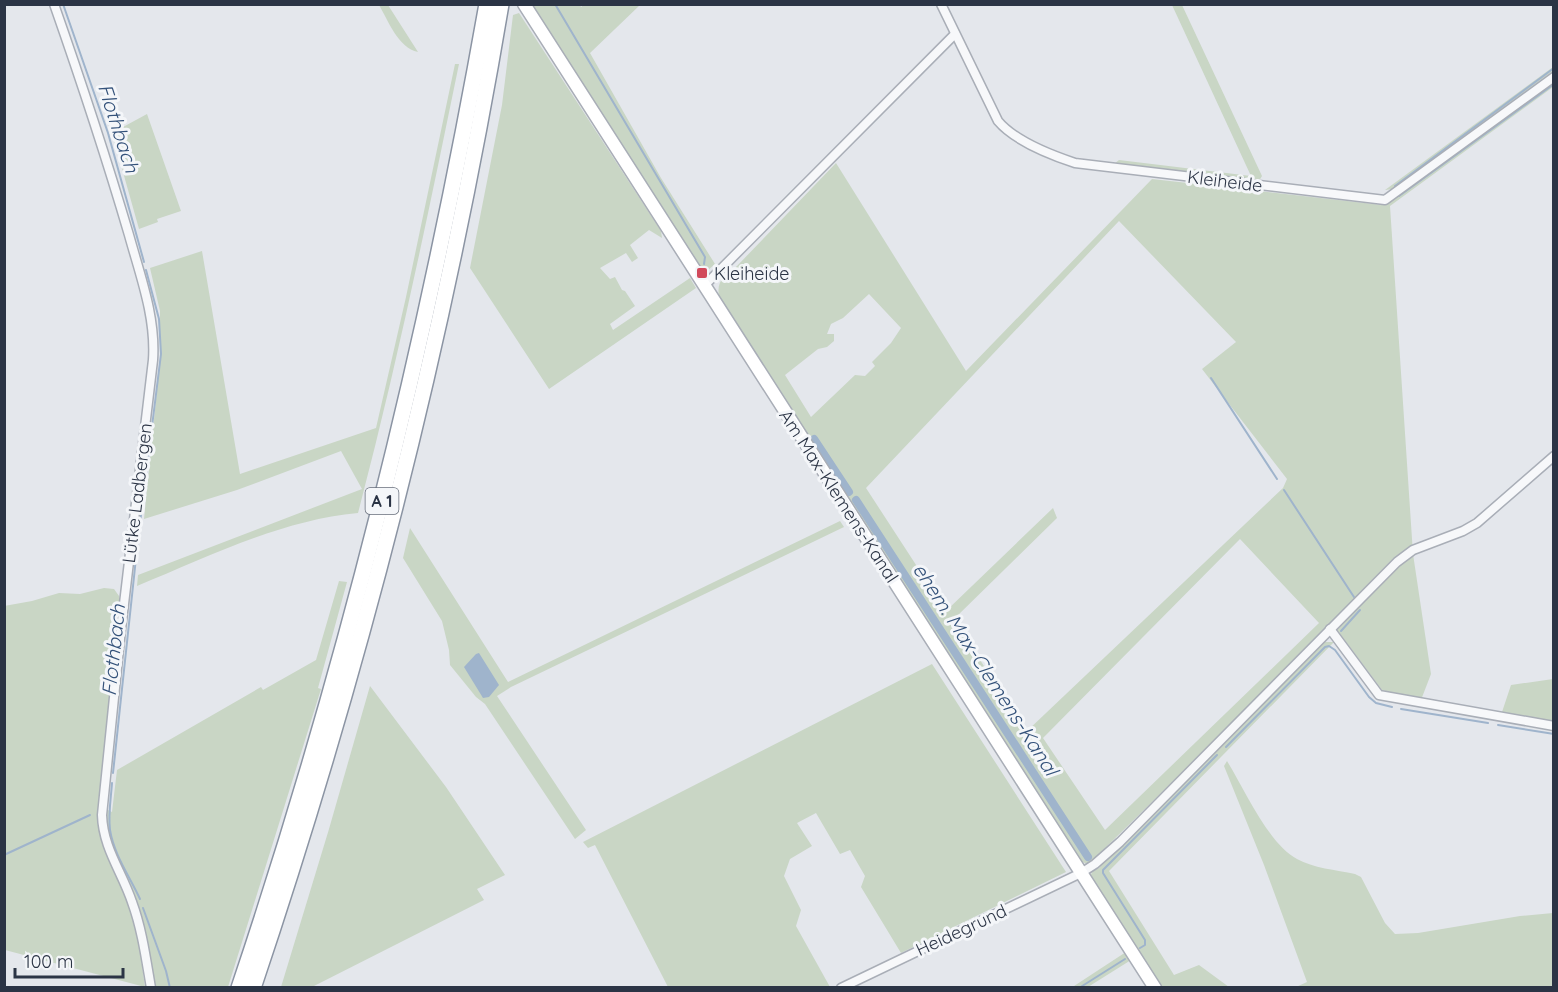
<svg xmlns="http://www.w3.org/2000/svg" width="1558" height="992" viewBox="0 0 1558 992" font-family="Quicksand,sans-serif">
  <rect width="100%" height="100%" fill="#e4e7ec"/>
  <g fill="#c9d6c5" fill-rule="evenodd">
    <polygon points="585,4 640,5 590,53 661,178 715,264 708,270 701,269 532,5 580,5 581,7"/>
    <path d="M379,5H388L418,52C398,48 388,20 379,5Z"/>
    <polygon points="1172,5 1182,5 1262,176 1259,181 1114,164 1119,160 1251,176"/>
    <polygon points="519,13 661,231 662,238 649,230 630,245 638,258 632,262 626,253 600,268 610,279 615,277 622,290 625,291 635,306 610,324 613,330 690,278 696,288 549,389 470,268 502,105 513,15"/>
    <path d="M455,64H459C428,215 397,365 358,513C281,520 208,557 137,586L138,575L362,489L341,451L237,490L144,519L160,360V311L150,268L202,251L240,474L376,428L406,297Z"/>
    <polygon points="1553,67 1553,71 1393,189 1385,190"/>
    <path d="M1553,81V87L1390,206L1413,554L1431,674L1421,700L1382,690L1337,630L1362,604L1356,597L1354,603L1094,859L1087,864L1080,861L825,466L719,296C716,280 726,275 737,266L836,163L966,371L1152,179L1382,205ZM1119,221L1236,342L1202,369L1287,479L1283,488L1026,732L954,619L1057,518L1053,508L946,611L866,488ZM869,294L901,328L891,343L872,362L875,366L865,376L855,375L811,417L785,375L818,349L827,347L834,341V334H827L831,324L843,318ZM1240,539L1319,623L1105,830L1043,738Z"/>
    <polygon points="147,114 181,211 157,219 158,222 139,229 112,133"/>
    <polygon points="840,521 844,527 511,687 497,696 586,830 575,839 485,704 476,697 450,665 449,650 442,621 403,558 410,528 508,682"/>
    <polygon points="339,581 347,582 318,688 321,689 228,987 153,987 141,925 107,841 104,808 112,812 117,770 261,687 263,690 316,660"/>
    <polygon points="104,588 114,589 119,596 120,602 99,812 137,929 145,987 5,950 4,606 32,601 59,593 80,594"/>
    <polygon points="1323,642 1334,642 1109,871 1174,975 1199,965 1229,987 1160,987 1090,876 1093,871 1099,868"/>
    <polygon points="932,664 1066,872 901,953 861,887 865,876 850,850 840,854 816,813 797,823 812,846 790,859 784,876 801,910 796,926 830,987 668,987 595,845 588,848 583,842"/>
    <polygon points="1553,679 1553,723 1501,715 1511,685"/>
    <polygon points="370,686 446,787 505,875 477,889 484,900 312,987 281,987 329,829"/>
    <path d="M1227,761C1245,790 1267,842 1297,859C1313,868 1336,870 1355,874L1361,877L1385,923L1395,934L1418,933L1520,916L1553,913V987H1296L1307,982L1264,865L1224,766Z"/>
    <polygon points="1126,952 1131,960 1088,987 1071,988"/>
  </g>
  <polygon fill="#9fb4cc" points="479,653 499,685 489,697 483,698 464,667 476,654"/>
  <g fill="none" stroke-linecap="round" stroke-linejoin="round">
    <g stroke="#9fb4cc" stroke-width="2">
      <polyline points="63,4 108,133 144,262"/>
      <polyline points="555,4 705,257 704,264"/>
      <polyline points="1395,186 1554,68"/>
      <polyline points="1399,196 1554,84"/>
      <polyline points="1211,378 1277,479"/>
      <polyline points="1284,490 1354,597"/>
      <polyline points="140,523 161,354 159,319 146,270"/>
      <polyline points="1341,631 1360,610"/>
      <polyline points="1401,709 1488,723"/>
      <polyline points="1498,725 1554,734"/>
      <polyline points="1226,747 1325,647 1329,646 1335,650 1369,697 1376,703 1392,707"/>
      <polyline points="113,773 139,530"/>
      <path d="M112,783C111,798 108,814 110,830C114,855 130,877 140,899"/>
      <polyline points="4,855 90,815"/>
      <polyline points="143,908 166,971 170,988"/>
      <polyline points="1140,948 1145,945 1145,940 1103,873 1103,870 1217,755"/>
      <polyline points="1079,988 1125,959"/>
    </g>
    <g stroke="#9fb4cc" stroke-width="8">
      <polyline points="814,439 849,492"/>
      <polyline points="856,500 1088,857"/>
    </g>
    <defs>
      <g id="street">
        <path d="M54,4C81,81 106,157 129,235C140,275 156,317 153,360L121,629L102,815C103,848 122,872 132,902C142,929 146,959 151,988"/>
        <path d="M941,4L998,121C1014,140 1051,155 1075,163L1385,200L1554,77"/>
        <polyline points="705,285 955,34"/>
        <polyline points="1330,629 1379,695 1554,726"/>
        <polyline points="841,988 1081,873 1095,864 1120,842 1397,562 1413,550 1463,531 1477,523 1554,456"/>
      </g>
      <polyline id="secondary" points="524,4 1155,988"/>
      <g id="highway">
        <path d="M239,988C347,667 428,338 487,4"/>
        <path d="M253,988C361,667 445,338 501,4"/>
      </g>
    </defs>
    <use href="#street" stroke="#a9aeb7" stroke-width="11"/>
    <use href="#secondary" stroke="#a9aeb7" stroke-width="15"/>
    <use href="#highway" stroke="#8b94a3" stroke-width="18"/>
    <use href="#street" stroke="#f7f8fa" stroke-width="8"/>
    <use href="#secondary" stroke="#fff" stroke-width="12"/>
    <use href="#highway" stroke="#fff" stroke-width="15"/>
  </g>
  <rect fill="#d1495b" stroke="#f4f6f9" stroke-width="2" x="696" y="267" width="12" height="12" rx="3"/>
  <g text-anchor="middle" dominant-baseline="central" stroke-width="6" stroke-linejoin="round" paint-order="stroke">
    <rect fill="#f4f6f9" stroke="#676e7b" stroke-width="1.5" x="365.5" y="488" width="33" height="26" rx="4.5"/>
    <g font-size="16" font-weight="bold" fill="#2b3445">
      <text x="382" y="501">A 1</text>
    </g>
    <g font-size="18" fill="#2b3445" stroke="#f4f6f9">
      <text transform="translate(1225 181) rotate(7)">Kleiheide</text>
      <text transform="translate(137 493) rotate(-83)">Lütke Ladbergen</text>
      <text transform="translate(839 496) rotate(57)">Am Max-Klemens-Kanal</text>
      <text transform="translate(961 930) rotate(-25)">Heidegrund</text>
    </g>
    <g font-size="18" fill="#2b3445" stroke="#f4f6f9" text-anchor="start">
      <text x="714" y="273">Kleiheide</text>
    </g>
    <g font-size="20" font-style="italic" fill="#34527a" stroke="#f4f6f9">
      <text transform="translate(119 128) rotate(72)">Flothbach</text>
      <text transform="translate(113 650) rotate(-84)">Flothbach</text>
      <text transform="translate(986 669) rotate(57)">ehem. Max-Clemens-Kanal</text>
    </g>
  </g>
  <rect width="1558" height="992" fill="none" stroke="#2b3445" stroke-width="12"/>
  <path d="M15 968v9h108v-9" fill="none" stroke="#2b3445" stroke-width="3"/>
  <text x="24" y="968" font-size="18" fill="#2b3445" stroke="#f4f6f9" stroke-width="4.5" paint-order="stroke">100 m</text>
</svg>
